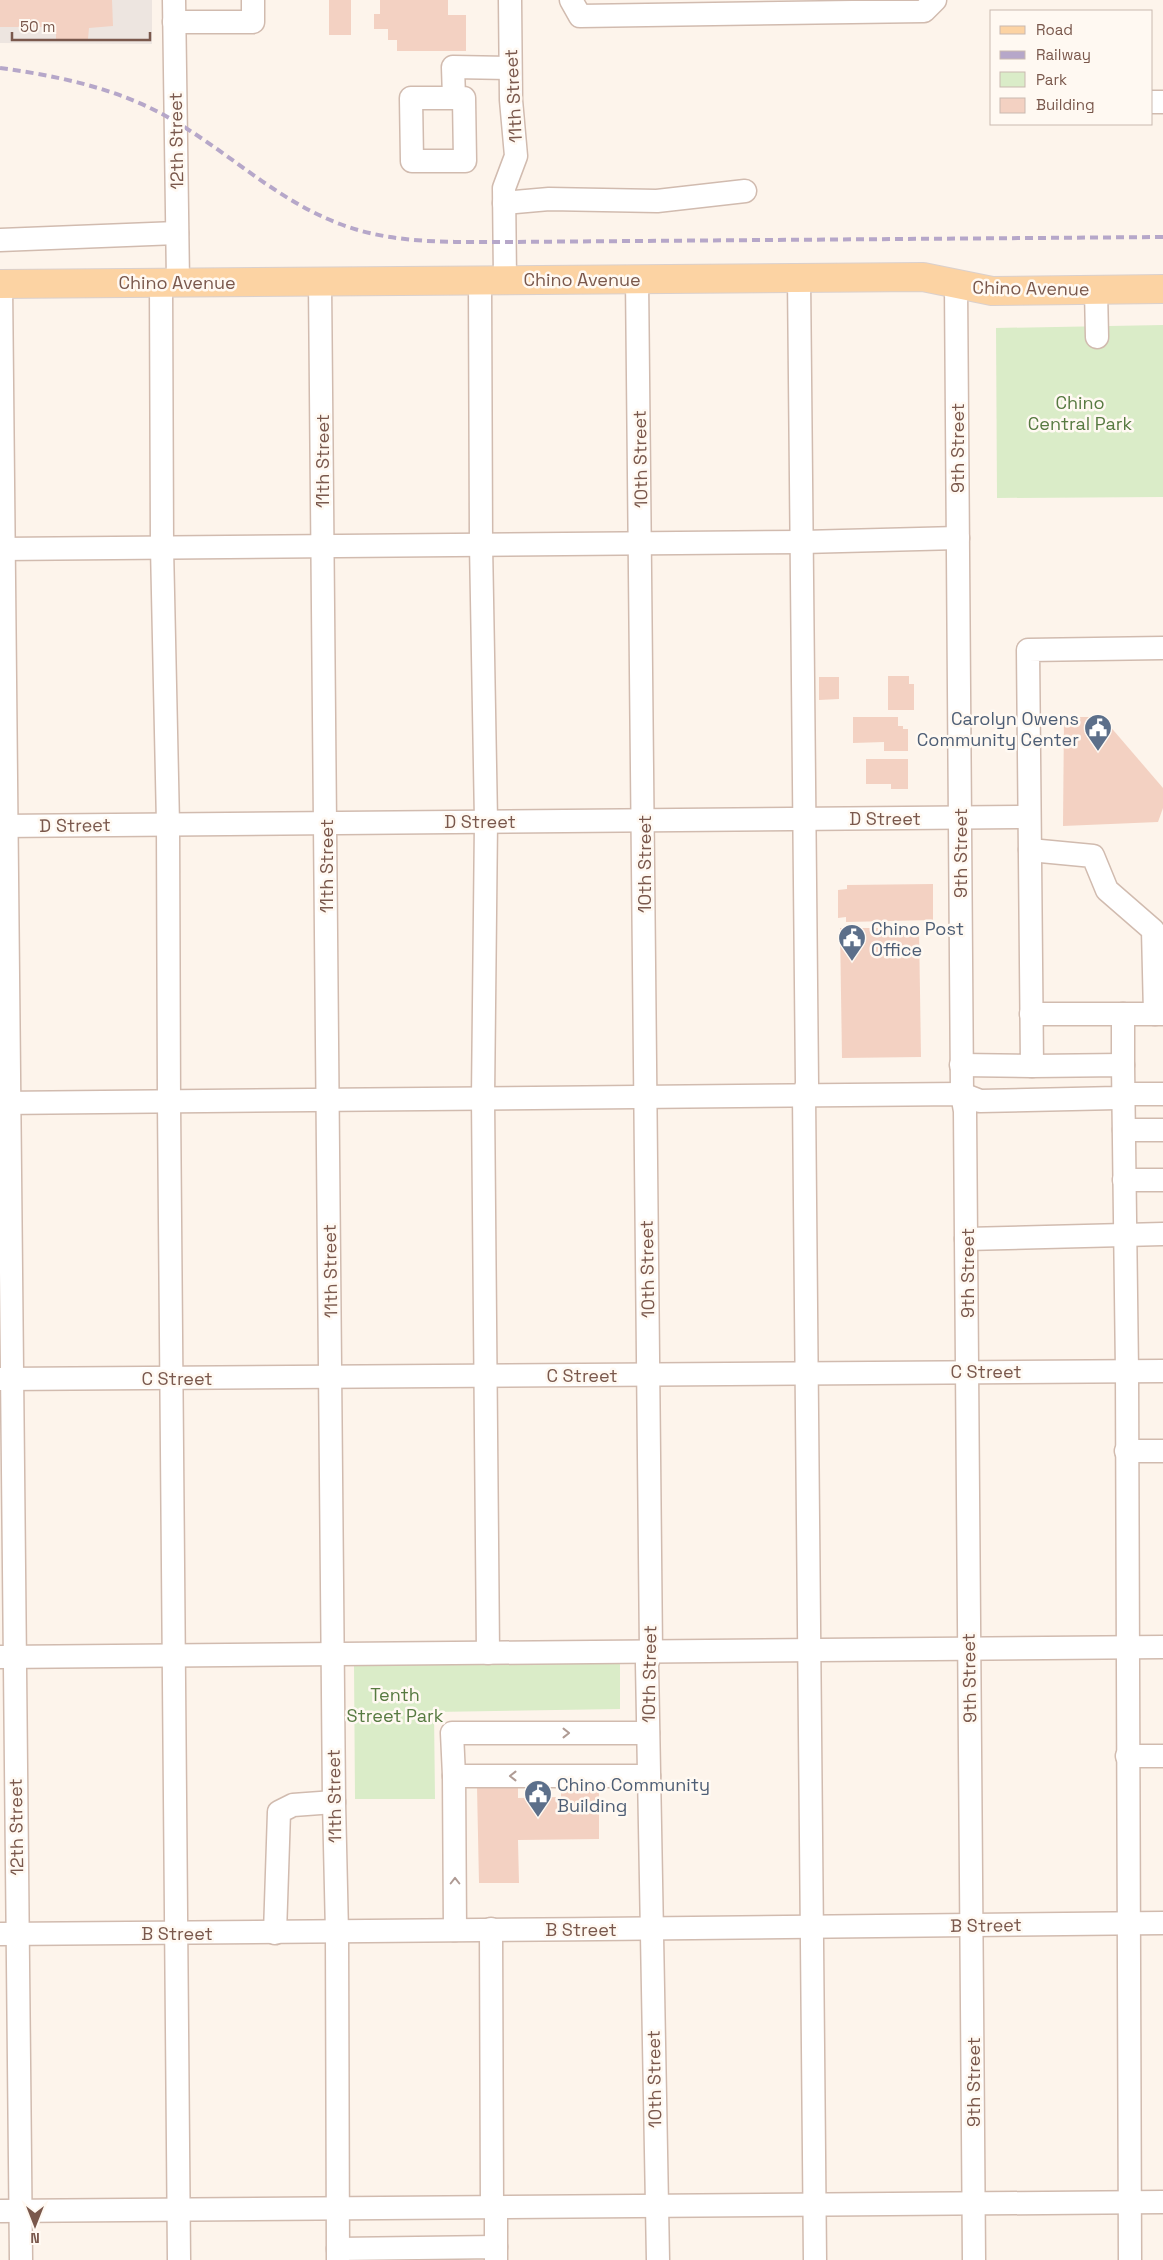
<svg xmlns="http://www.w3.org/2000/svg" width="1163" height="2260" viewBox="0 0 1163 2260" font-family="'Space Grotesk',sans-serif">
  <rect width="100%" height="100%" fill="#fdf4eb"/>
  <polygon fill="#ede5e0" points="0,0 152,0 152,44 0,43"/>
  <g fill="#daecc8">
    <polygon points="1163,325 1163,497 997,498 996,328"/>
    <polygon points="620,1662 620,1709 434,1712 435,1799 355,1799 354,1664"/>
  </g>
  <g fill="#f3d1c2">
    <polygon points="0,0 112,0 113,26 89,28 88,39 56,39 56,27 0,27"/>
    <rect x="329" y="0" width="22" height="35"/>
    <polygon points="380,0 448,0 448,15 466,15 466,51 397,51 397,40 388,40 388,29 374,29 374,14 380,14"/>
    <polygon points="888,676 909,676 909,684 914,684 914,710 888,710"/>
    <polygon points="819,677 839,677 839,699 819,700"/>
    <polygon points="853,717 898,717 898,726 903,726 903,729 908,729 908,751 884,751 884,742 853,743"/>
    <polygon points="1064,717 1102,717 1163,788 1163,808 1158,822 1063,826"/>
    <polygon points="866,759 908,759 908,789 891,789 891,784 866,784"/>
    <polygon points="933,884 933,920 846,922 846,917 838,918 838,890 847,889 847,885"/>
    <polygon points="840,928 919,928 921,1057 842,1058"/>
    <polygon points="599,1786 599,1839 518,1840 519,1883 479,1883 477,1787 518,1787 518,1798 561,1797 561,1787"/>
  </g>
  <g fill="none" stroke-linecap="round" stroke-linejoin="round">
    <defs>
      <g id="minor">
        <polyline points="174,0 178,282"/>
        <polyline points="571,0 580,16 924,11 935,0"/>
        <polyline points="174,22 253,22 253,0"/>
        <polyline points="454,98 464,98 465,161 412,161 411,98 454,98 453,67 510,68"/>
        <polyline points="1152,102 1163,102"/>
        <polyline points="504,203 549,199 657,201 745,191"/>
        <polyline points="0,240 177,233"/>
        <polyline points="799,277 807,1084 804,1095 815,2260"/>
        <polyline points="637,278 651,1652 647,1664 658,2260"/>
        <polyline points="505,279 504,188 516,156 511,100 510,0"/>
        <polyline points="480,280 481,544 486,821 483,1098 488,1653"/>
        <polyline points="161,282 162,547 168,824 169,1103 179,2260"/>
        <polyline points="320,282 334,1802 337,1933 338,2260"/>
        <polyline points="1,284 21,2260"/>
        <polyline points="956,285 962,1094 965,1111 974,2260"/>
        <polyline points="1096,290 1097,337"/>
        <polyline points="0,549 803,542 958,538"/>
        <polyline points="0,826 1029,817"/>
        <polyline points="1030,850 1093,856 1107,890 1153,930 1155,1014"/>
        <polyline points="1031,1014 1163,1014"/>
        <polyline points="1123,1014 1123,1065"/>
        <polyline points="961,1065 1032,1066 1028,650 1163,648"/>
        <polyline points="1032,1066 1123,1065 1127,1371 1130,2260"/>
        <polyline points="0,1103 962,1094 980,1101 1117,1098 1123,1094 1163,1094"/>
        <polyline points="1124,1130 1163,1130"/>
        <polyline points="1124,1180 1163,1180"/>
        <polyline points="966,1239 1163,1234"/>
        <polyline points="0,1379 1163,1371"/>
        <polyline points="1126,1451 1163,1451"/>
        <polyline points="0,1657 1163,1647"/>
        <polyline points="648,1733 452,1733 454,1776 649,1776"/>
        <polyline points="1127,1756 1163,1756"/>
        <polyline points="454,1776 455,1930"/>
        <polyline points="491,1929 492,2208"/>
        <polyline points="275,1933 279,1812 293,1805 334,1802"/>
        <path d="M0,1934C388,1933 775,1926 1163,1923"/>
        <polyline points="0,2211 1163,2202"/>
        <polyline points="496,2247 496,2208"/>
        <polyline points="338,2249 496,2247 496,2260"/>
      </g>
      <polyline id="major" points="0,284 923,277 992,291 1163,289"/>
    </defs>
    <use href="#minor" stroke="#d1bbaf" stroke-width="25"/>
    <use href="#major" stroke="#dad0cd" stroke-width="30"/>
    <use href="#minor" stroke="#fff" stroke-width="22"/>
    <use href="#major" stroke="#fcd3a3" stroke-width="28"/>
    <path stroke="#b6a7c9" stroke-width="4" stroke-dasharray="8 5" stroke-linecap="butt" d="M0,68C60,76 124,90 176,122C233,156 277,200 340,224C392,244 449,242 504,242L1163,237"/>
  </g>
  <defs><path id="oneway-chevron" d="M-2-3.5L2.5 0L-2 3.5" fill="none" stroke-width="1.6" stroke-linecap="round" stroke-linejoin="round" transform="scale(1.25)"/></defs>
  <g stroke="#af9b94">
    <use href="#oneway-chevron" transform="translate(566 1733)"/>
    <use href="#oneway-chevron" transform="translate(513 1776) rotate(180)"/>
    <use href="#oneway-chevron" transform="translate(455 1881) rotate(-90)"/>
  </g>
  <defs>
    <symbol id="civic-pin" viewBox="-11 -11 22 30"><path d="M0 17L-7.5 6A9.5 9.5 0 1 1 7.5 6Z" fill="#5c6f8a" stroke="#fff9f2"/><path d="M-.6-6.5H3V-4.5H.6V-3L4-1V1h2V6H-6V1h2V-1L-.6-3ZM-1.2 2.5V6h2.4V2.5Z" fill="#fff"/></symbol>
  </defs>
  <g fill-rule="evenodd">
    <use href="#civic-pin" x="1082" y="712" width="32" height="43"/>
    <use href="#civic-pin" x="836" y="922" width="32" height="43"/>
    <use href="#civic-pin" x="522" y="1778" width="32" height="43"/>
  </g>
  <g text-anchor="middle" dominant-baseline="central" stroke-width="5" stroke-linejoin="round" paint-order="stroke">
    <g font-size="18" fill="#7a584c" stroke="#fff9f2">
      <text transform="translate(513 96) rotate(-93)">11th Street</text>
      <text transform="translate(176 141) rotate(-91)">12th Street</text>
      <text x="582" y="279">Chino Avenue</text>
      <text x="177" y="282">Chino Avenue</text>
      <text transform="translate(1031 288) rotate(1)">Chino Avenue</text>
      <text transform="translate(957 448) rotate(-90)">9th Street</text>
      <text transform="translate(640 459) rotate(-91)">10th Street</text>
      <text transform="translate(322 461) rotate(-90)">11th Street</text>
      <text x="885" y="818">D Street</text>
      <text x="480" y="821">D Street</text>
      <text transform="translate(75 825) rotate(-1)">D Street</text>
      <text transform="translate(960 853) rotate(-90)">9th Street</text>
      <text transform="translate(644 864) rotate(-90)">10th Street</text>
      <text transform="translate(326 866) rotate(-90)">11th Street</text>
      <text transform="translate(647 1269) rotate(-91)">10th Street</text>
      <text transform="translate(330 1271) rotate(-91)">11th Street</text>
      <text transform="translate(967 1273) rotate(-90)">9th Street</text>
      <text x="986" y="1371">C Street</text>
      <text x="582" y="1375">C Street</text>
      <text x="177" y="1378">C Street</text>
      <text transform="translate(649 1674) rotate(-89)">10th Street</text>
      <text transform="translate(969 1678) rotate(-91)">9th Street</text>
      <text transform="translate(334 1796) rotate(-91)">11th Street</text>
      <text transform="translate(16 1827) rotate(-91)">12th Street</text>
      <text transform="translate(986 1925) rotate(-1)">B Street</text>
      <text x="581" y="1929">B Street</text>
      <text x="177" y="1933">B Street</text>
      <text transform="translate(654 2079) rotate(-91)">10th Street</text>
      <text transform="translate(973 2082) rotate(-90)">9th Street</text>
    </g>
    <g font-size="18" fill="#577a41" stroke="#fff9f2">
      <text x="1080" y="402">Chino<tspan x="1080" dy="21">Central Park</tspan></text>
      <text x="395" y="1694">Tenth<tspan x="395" dy="21">Street Park</tspan></text>
    </g>
    <g font-size="18" fill="#4e5e75" stroke="#fff9f2" text-anchor="start">
      <text x="1079" y="718" text-anchor="end">Carolyn Owens<tspan x="1079" dy="21">Community Center</tspan></text>
      <text x="871" y="928">Chino Post<tspan x="871" dy="21">Office</tspan></text>
      <text x="557" y="1784">Chino Community<tspan x="557" dy="21">Building</tspan></text>
    </g>
  </g>
  <rect x="990" y="10" width="162" height="115" fill="#fff9f2" stroke="#cab9b0"/>
  <rect x="1000" y="26" width="25" height="8" fill="#fcd3a3" stroke="#cab9b0"/>
  <text x="1036" y="35" font-size="15" fill="#7a584c">Road</text>
  <rect x="1000" y="51" width="25" height="8" fill="#b6a7c9" stroke="#cab9b0"/>
  <text x="1036" y="60" font-size="15" fill="#7a584c">Railway</text>
  <rect x="1000" y="72" width="25" height="15" fill="#daecc8" stroke="#cab9b0"/>
  <text x="1036" y="85" font-size="15" fill="#7a584c">Park</text>
  <rect x="1000" y="98" width="25" height="15" fill="#f3d1c2" stroke="#cab9b0"/>
  <text x="1036" y="110" font-size="15" fill="#7a584c">Building</text>
  <g transform="translate(35 2225) rotate(180)" stroke="#fff9f2" stroke-width="4" paint-order="stroke">
  <path d="M0-4L9 19L0 12L-9 19Z" fill="#7a584c"/>
  <text y="-8" font-size="14" font-weight="bold" text-anchor="middle" fill="#7a584c">N</text>
  </g>
  <path d="M12 32v8h138v-8" fill="none" stroke="#7a584c" stroke-width="2.5"/>
  <text x="20" y="32" font-size="15" fill="#7a584c" stroke="#fff9f2" stroke-width="4" paint-order="stroke">50 m</text>
</svg>
